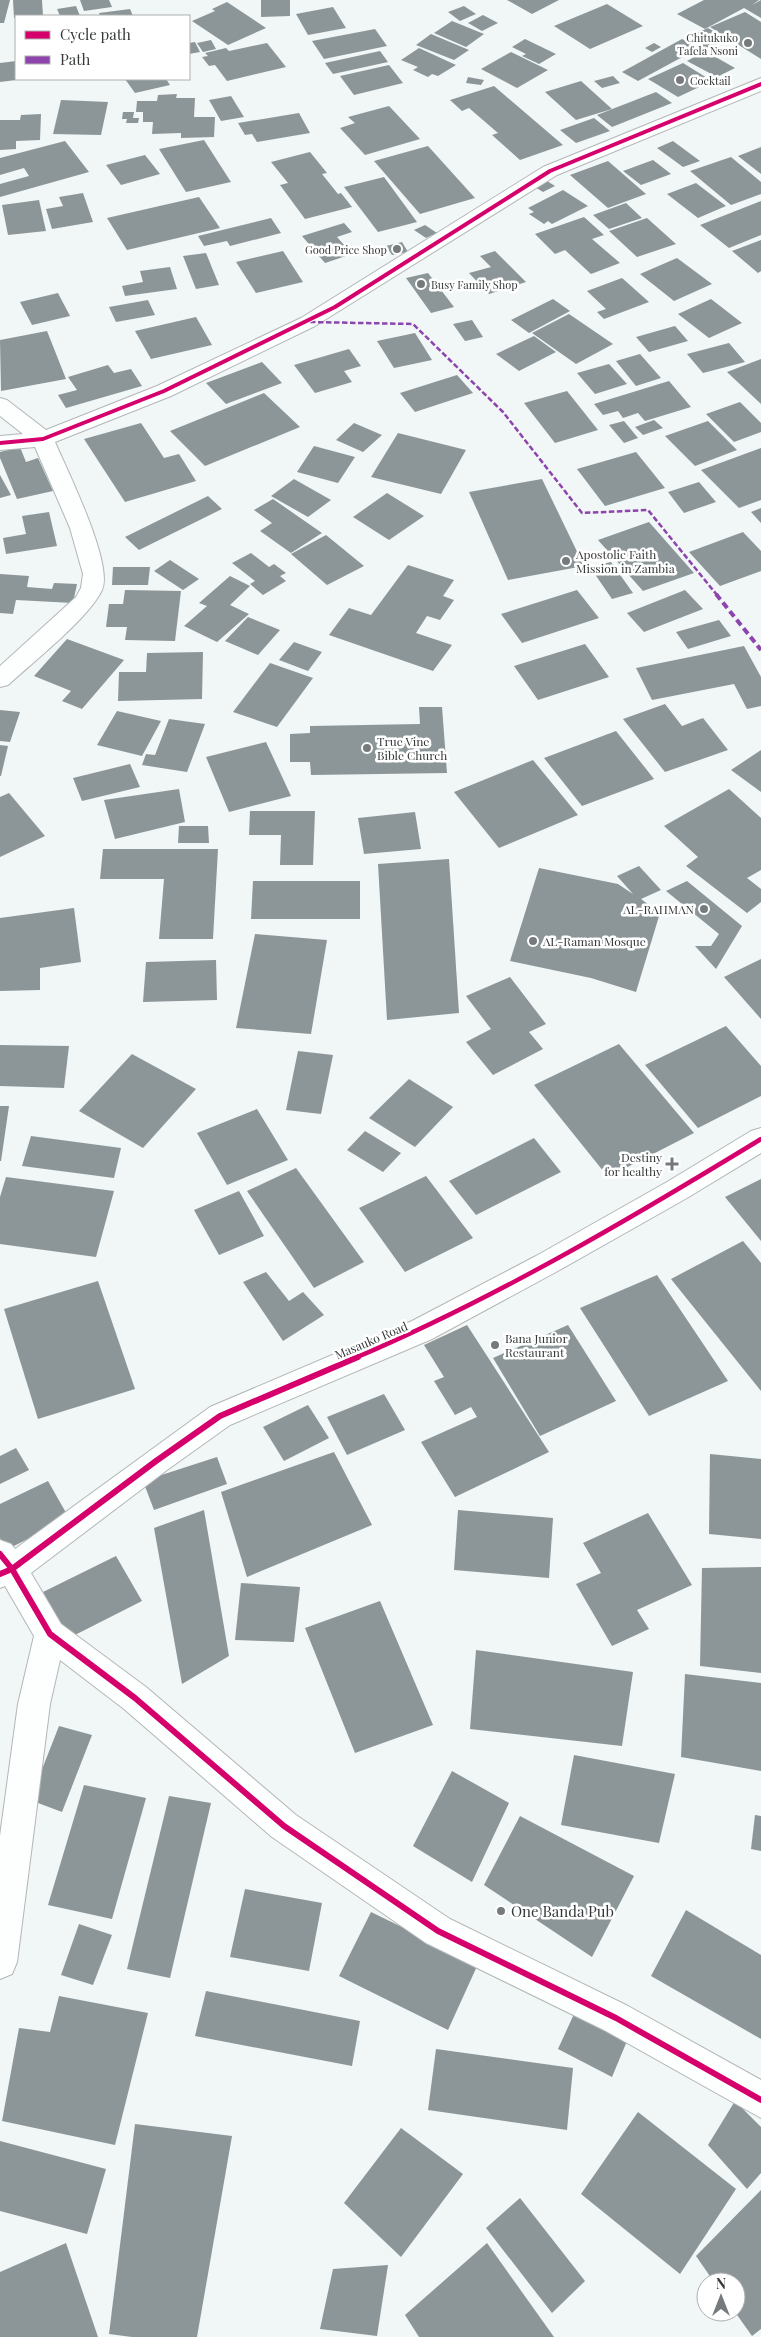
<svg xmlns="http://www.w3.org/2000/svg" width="761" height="2337" viewBox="0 0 761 2337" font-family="'Playfair Display',serif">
  <rect width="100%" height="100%" fill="#f1f6f7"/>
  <g fill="#8c9698">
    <polygon points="0,0 10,0 4,23 0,23"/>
    <polygon points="13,0 42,0 43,16 14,18"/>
    <polygon points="80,0 109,0 112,7 84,11"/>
    <polygon points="261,0 290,0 290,16 261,17"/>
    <polygon points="507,0 559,0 532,14"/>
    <polygon points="704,0 759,0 752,5 761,0 761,18 744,8 705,29 677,14"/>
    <polygon points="227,2 266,28 228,45 192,21 215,11 212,9"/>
    <polygon points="607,4 643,26 590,49 554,26"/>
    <polygon points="76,6 80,16 60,16 57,9"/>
    <polygon points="464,6 476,14 460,21 448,12"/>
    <polygon points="333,7 346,28 308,35 296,14"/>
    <polygon points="130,9 133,16 100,16 99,13"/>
    <polygon points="745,12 761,22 761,59 710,27"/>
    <polygon points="483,15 498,23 482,31 468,23"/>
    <polygon points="452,21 484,34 466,47 434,33"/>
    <polygon points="708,28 722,36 711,42 718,45 707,50 686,38"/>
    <polygon points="375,29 387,46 324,59 312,41"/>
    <polygon points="431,34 469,50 454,60 416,45"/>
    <polygon points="525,39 556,54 539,64 522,56 526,54 512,47"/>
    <polygon points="682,39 699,48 638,81 622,72"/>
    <polygon points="211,40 216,49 203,52 197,43"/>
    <polygon points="195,42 200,52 189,54 189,43"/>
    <polygon points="267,43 286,67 227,81 215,65 209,66 202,57 208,56 205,53 226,48 229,51"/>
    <polygon points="654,43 661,47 652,52 645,48"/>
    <polygon points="419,48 456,65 438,76 432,74 428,77 413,70 418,67 401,60"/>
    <polygon points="380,51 388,62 333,74 325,63"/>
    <polygon points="705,51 735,68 717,77 687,61"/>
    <polygon points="511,52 548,70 517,88 481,69"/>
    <polygon points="16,61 16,80 0,82 0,63"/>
    <polygon points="683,63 712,81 678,97 648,79"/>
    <polygon points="389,65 403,83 354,95 340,76"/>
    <polygon points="613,76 620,83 602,88 594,81"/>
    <polygon points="468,77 484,80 481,85 466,83"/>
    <polygon points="125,79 166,79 170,85 135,93"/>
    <polygon points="581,81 612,109 576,120 545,92"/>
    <polygon points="494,86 563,145 520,160 492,135 498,133 469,108 462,111 450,100"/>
    <polygon points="656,92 672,103 612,127 597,115"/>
    <polygon points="177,94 176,98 195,98 194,117 215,117 214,137 181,138 181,133 152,134 153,122 143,122 143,112 136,112 137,101 157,101 158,95"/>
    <polygon points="231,96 244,117 221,121 209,100"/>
    <polygon points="61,100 108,102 101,135 53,134"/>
    <polygon points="389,106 420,139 365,155 340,128 355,123 348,117"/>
    <polygon points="123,112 134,112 133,118 139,118 138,123 126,123 127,119 122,119"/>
    <polygon points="299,113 310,133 257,142 252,134 245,135 238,123"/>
    <polygon points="41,114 40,140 16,141 16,149 0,150 0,120 20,120 21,115"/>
    <polygon points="594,118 610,131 576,143 560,130"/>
    <polygon points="204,140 231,182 186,192 159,149"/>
    <polygon points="65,141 89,172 0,197 0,184 29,176 24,168 0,175 0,158"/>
    <polygon points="673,141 700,161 683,167 657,148"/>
    <polygon points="428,146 475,198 420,214 374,161"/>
    <polygon points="761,147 761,174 738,156"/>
    <polygon points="310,152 327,173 322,174 338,194 341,193 352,207 305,219 280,185 288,183 271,162"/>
    <polygon points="145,155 160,174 121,185 106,165"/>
    <polygon points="731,157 761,182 761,194 731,205 690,171"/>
    <polygon points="653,160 671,174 641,185 623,171"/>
    <polygon points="608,161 646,194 608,208 570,175"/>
    <polygon points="384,177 417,222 378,232 344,187"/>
    <polygon points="547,181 555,186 543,192 535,187"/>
    <polygon points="696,183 726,206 698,218 667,194"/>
    <polygon points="563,190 588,206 552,224 548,221 544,224 529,214 534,212 528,208"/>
    <polygon points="83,193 93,222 52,229 46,209 63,206 59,197"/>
    <polygon points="199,197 220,228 127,250 107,218"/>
    <polygon points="39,200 46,231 8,235 2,205"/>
    <polygon points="761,201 761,235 729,248 700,225"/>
    <polygon points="626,203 642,218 609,229 593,215"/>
    <polygon points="584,217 604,235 592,239 620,263 591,274 565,250 555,254 535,234"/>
    <polygon points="271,218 281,233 230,246 227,241 204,246 198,236"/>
    <polygon points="647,218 676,244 637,257 609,231"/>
    <polygon points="344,223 352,232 337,237 352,254 325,263 302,236"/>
    <polygon points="425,225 437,233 426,238 414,230"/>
    <polygon points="761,240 761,271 758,273 732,251"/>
    <polygon points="402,242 408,252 392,255 386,246"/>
    <polygon points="283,251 303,282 256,293 236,262"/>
    <polygon points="495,251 526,282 489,294 469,273 491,267 480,256"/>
    <polygon points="206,253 219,285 196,289 183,256"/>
    <polygon points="677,258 712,284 674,301 640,274"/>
    <polygon points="170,267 177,289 125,296 122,286 143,282 140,271"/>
    <polygon points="428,273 454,307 431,313 406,278"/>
    <polygon points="622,278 649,302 604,319 597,312 606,309 587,291"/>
    <polygon points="58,293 70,316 32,325 20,302"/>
    <polygon points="553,299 570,311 529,333 511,320"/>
    <polygon points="711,299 742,323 709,338 678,314"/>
    <polygon points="148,300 155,315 116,322 109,307"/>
    <polygon points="569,314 613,344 576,364 532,333"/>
    <polygon points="196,317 212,345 151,359 135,331"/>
    <polygon points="472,320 483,337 465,341 453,324"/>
    <polygon points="675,326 688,341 649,352 636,337"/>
    <polygon points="47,331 66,379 1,391 0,340"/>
    <polygon points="415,333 432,360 394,368 377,341"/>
    <polygon points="534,336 556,352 519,371 496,354"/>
    <polygon points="729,343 745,362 703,373 687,354"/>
    <polygon points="349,349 361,366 344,371 352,382 315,393 294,365"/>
    <polygon points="640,354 661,378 636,386 616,361"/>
    <polygon points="761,359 761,404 727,372"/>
    <polygon points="262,362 282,383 226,404 206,383"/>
    <polygon points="609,364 627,384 595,394 577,373"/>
    <polygon points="108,365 114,373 131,369 142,386 66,408 58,395 77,390 68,377"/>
    <polygon points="457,375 473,393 415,412 400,393"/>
    <polygon points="669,381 691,407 645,421 638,413 623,418 618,411 603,415 594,404"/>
    <polygon points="567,391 598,430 555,443 524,403"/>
    <polygon points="264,393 300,427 205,466 170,431"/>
    <polygon points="740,402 761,423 761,432 734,442 706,414"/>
    <polygon points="654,420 663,428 643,435 635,427"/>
    <polygon points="624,421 638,438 624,443 609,425"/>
    <polygon points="708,421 737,450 695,466 665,436"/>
    <polygon points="141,423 164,458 179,454 196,481 125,502 84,439"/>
    <polygon points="354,423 382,435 363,452 336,440"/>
    <polygon points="398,433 466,450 441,494 371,477"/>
    <polygon points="314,446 355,457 338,483 297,472"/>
    <polygon points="20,447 26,462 38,458 53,491 17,499 0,458 0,452"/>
    <polygon points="761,448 761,500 739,508 701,470"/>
    <polygon points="636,452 665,488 605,506 577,469"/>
    <polygon points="0,475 11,495 0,498"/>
    <polygon points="294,479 331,500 308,517 271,496"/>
    <polygon points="542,479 584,566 508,580 469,492"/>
    <polygon points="699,482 716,502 684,513 668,492"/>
    <polygon points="387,493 424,516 389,540 353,517"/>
    <polygon points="208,496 222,509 139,550 125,537"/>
    <polygon points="273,499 322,533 291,553 260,531 272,523 254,510"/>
    <polygon points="761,508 761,523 751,512"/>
    <polygon points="49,512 57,546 6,554 3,538 26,534 22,516"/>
    <polygon points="649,522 694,573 643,591 598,540"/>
    <polygon points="743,532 761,551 761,571 720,586 689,552"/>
    <polygon points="326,535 364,566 327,585 291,554"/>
    <polygon points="251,553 269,567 274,564 286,573 280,576 286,581 263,595 250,584 255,581 232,563"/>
    <polygon points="170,560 199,579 183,590 154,571"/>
    <polygon points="611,562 633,593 612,599 590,567"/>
    <polygon points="408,565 454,580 443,596 454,600 440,620 427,616 416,633 452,645 433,671 329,635 349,608 371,615"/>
    <polygon points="113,567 150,567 148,585 112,585"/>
    <polygon points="0,574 29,576 27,587 52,589 54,583 77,584 73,603 16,600 13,614 0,613"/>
    <polygon points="230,576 250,586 230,605 249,614 217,642 184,626 207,606 199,603"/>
    <polygon points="125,590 181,591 175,641 125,640 127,627 106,627 109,604 123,604"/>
    <polygon points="577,590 599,618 522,643 501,614"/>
    <polygon points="685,590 703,609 644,632 627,613"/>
    <polygon points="248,617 280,630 258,655 225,641"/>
    <polygon points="719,620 731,636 688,649 676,632"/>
    <polygon points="67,639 124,660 82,709 62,701 71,691 34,676"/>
    <polygon points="294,642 322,652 308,671 279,660"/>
    <polygon points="585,644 609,677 538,700 514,666"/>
    <polygon points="744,646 761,677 761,706 747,709 734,684 652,700 636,668"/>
    <polygon points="203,652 202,699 118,701 119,672 146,672 147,653"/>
    <polygon points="270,663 313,678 277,727 233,712"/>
    <polygon points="665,704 682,726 703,718 728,750 665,772 623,719"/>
    <polygon points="419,707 442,707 447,773 311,775 310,762 290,762 290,734 310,733 310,726 420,724"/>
    <polygon points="0,710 20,712 10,742 0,741"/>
    <polygon points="117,711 161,721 142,756 97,745"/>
    <polygon points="169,719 205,724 187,772 142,765 146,754 155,755"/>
    <polygon points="616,731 654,779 582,806 544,758"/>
    <polygon points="266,742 291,796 229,812 206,757"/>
    <polygon points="0,745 8,746 1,776 0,776"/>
    <polygon points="761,750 761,792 731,770"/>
    <polygon points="533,760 578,815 499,848 454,792"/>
    <polygon points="130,764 140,787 82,801 73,778"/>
    <polygon points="179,789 185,822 115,839 104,800"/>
    <polygon points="729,789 761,818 761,870 747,878 761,889 761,902 747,913 686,866 698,857 664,826"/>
    <polygon points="9,793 45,836 0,857 0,797"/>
    <polygon points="250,811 315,811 313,865 280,865 281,835 249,835"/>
    <polygon points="415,812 421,849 364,854 358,818"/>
    <polygon points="179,826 208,826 209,843 178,843"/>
    <polygon points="103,849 218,849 213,939 159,939 164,879 100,879"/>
    <polygon points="449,859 459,1013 387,1020 378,864"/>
    <polygon points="639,866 661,890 641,899 660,913 636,992 591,978 510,961 539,868 618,884 633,894 617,876"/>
    <polygon points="253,881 360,881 360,919 251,919"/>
    <polygon points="687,881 742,926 716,969 695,946 711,946 719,934 666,891"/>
    <polygon points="74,908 81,962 40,968 40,990 0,991 0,918"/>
    <polygon points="255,934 327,940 311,1034 236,1028"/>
    <polygon points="761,959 761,1019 724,977"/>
    <polygon points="216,960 217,1000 143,1002 146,962"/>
    <polygon points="510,977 546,1024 529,1032 543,1049 493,1075 466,1042 491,1029 466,996"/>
    <polygon points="726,1026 761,1066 761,1096 698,1128 645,1065"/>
    <polygon points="619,1044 694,1133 608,1177 534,1085"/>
    <polygon points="0,1045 69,1046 64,1088 0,1086"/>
    <polygon points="298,1051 333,1055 321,1114 286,1110"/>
    <polygon points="132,1054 196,1089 143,1148 79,1111"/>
    <polygon points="409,1079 453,1107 415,1147 369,1118"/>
    <polygon points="0,1106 9,1106 1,1161 0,1161"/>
    <polygon points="257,1109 288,1160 227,1185 197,1133"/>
    <polygon points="365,1131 401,1153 383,1172 347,1150"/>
    <polygon points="31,1136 121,1148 114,1178 22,1166"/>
    <polygon points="534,1138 561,1172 476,1215 449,1181"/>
    <polygon points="296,1168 364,1262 314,1288 247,1191"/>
    <polygon points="426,1176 473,1238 405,1272 359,1208"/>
    <polygon points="6,1177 114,1191 96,1257 0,1244 0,1197"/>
    <polygon points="761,1179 761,1241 725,1197"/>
    <polygon points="239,1191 264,1236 219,1255 194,1210"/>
    <polygon points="743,1241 761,1263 761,1391 671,1279"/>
    <polygon points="266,1272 289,1301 303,1292 324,1315 283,1341 243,1282"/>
    <polygon points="657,1275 728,1381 649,1416 580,1308"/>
    <polygon points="98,1281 135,1389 38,1419 4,1309"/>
    <polygon points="467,1325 549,1452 455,1497 421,1442 477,1417 471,1407 455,1415 434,1381 444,1377 424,1345"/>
    <polygon points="568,1325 616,1401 540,1436 493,1358"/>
    <polygon points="384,1394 405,1430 347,1455 327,1417"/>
    <polygon points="308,1405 329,1438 284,1461 263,1427"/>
    <polygon points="16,1448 29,1470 0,1484 0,1456"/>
    <polygon points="334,1452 372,1525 247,1577 221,1492"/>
    <polygon points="710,1454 761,1459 761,1539 709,1534"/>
    <polygon points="217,1457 227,1484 154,1510 143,1481"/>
    <polygon points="48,1481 69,1518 6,1550 0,1538 0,1504"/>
    <polygon points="204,1510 229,1656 182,1684 154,1528"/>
    <polygon points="458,1510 553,1518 549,1578 454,1570"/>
    <polygon points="648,1513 692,1585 637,1610 649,1629 612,1646 576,1584 601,1573 583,1543"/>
    <polygon points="116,1556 142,1601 67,1639 43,1592"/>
    <polygon points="761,1567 761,1673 700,1666 702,1568"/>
    <polygon points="241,1583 300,1587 294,1642 235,1640"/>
    <polygon points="380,1601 433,1725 355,1753 305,1628"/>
    <polygon points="476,1650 633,1672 622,1746 470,1729"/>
    <polygon points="685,1674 761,1683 761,1771 681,1757"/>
    <polygon points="59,1726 92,1735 62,1812 30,1800"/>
    <polygon points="574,1755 675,1774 659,1843 561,1825"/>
    <polygon points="452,1771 509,1803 472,1882 413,1846"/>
    <polygon points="84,1785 146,1798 112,1919 48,1905"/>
    <polygon points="169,1796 211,1803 170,1978 127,1969"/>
    <polygon points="755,1815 761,1816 761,1851 751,1849"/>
    <polygon points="520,1816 634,1876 592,1957 484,1885"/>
    <polygon points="245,1889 322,1903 309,1971 230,1957"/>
    <polygon points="686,1910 761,1955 761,2039 651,1976"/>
    <polygon points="371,1912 478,1964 448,2030 339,1976"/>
    <polygon points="79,1924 112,1935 93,1985 61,1975"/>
    <polygon points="206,1991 360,2021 352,2066 195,2036"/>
    <polygon points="59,1996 148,2013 115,2145 2,2121 19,2028 50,2032"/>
    <polygon points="574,2014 627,2041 612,2077 558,2049"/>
    <polygon points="436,2049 573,2068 567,2130 428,2110"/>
    <polygon points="735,2101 761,2127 761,2173 747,2189 708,2145"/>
    <polygon points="638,2112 736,2189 680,2274 581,2194"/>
    <polygon points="135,2124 232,2136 197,2337 132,2337 109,2334"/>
    <polygon points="401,2128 463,2174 401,2257 344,2203"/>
    <polygon points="0,2141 106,2169 87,2234 0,2211"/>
    <polygon points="761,2190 761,2329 752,2336 735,2312 736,2282 714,2282 696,2256"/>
    <polygon points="520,2198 585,2281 552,2313 486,2228"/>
    <polygon points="66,2243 98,2337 0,2337 0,2272"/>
    <polygon points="487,2243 554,2337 419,2337 405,2315"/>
    <polygon points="388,2265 377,2336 320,2329 333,2269"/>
  </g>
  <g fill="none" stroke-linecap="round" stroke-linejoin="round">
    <defs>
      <g id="minor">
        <path d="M761,78V91L557,175L315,326L171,396L55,442C67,470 114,564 102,590C89,618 33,662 8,685L0,687V666L76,597L81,588L83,574L70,528L35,447L0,450V436L23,434L0,416V398L7,400L46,430L157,386L301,318L543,167Z"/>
        <polygon points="761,1128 761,1153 687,1198 556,1272 432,1339 230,1425 167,1470 31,1573 61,1624 146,1687 296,1815 450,1919 628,2006 761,2080 761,2118 604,2030 426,1943 272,1837 124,1709 60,1660 50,1704 17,1962 12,1974 0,1979 0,1836 18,1704 34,1636 5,1586 0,1588 0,1540 11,1544 15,1549 210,1407 412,1321 536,1256 667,1182 751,1131"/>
      </g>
    </defs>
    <use href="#minor" stroke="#b3b6b7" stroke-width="2"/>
    <use href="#minor" fill="#fdfefe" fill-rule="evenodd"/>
    <polyline stroke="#8e44ad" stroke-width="2.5" stroke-dasharray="5.5 2.5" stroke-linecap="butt" points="310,322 413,324 503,412 582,513 648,510 717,595"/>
    <polyline stroke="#8e44ad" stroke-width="4" stroke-dasharray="7 4" stroke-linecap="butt" points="716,594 761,650"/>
    <defs>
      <polyline id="cycleway-far2" points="0,443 43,439 164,391 335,307 550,171 761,84"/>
      <path id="cycleway-far1" d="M355,1358C496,1298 630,1219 761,1139"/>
      <g id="cycleway">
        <polyline points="0,1554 12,1569 50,1634 135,1698 284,1826 438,1931 616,2018 761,2100"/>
        <polyline points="0,1574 12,1569 156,1461 220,1416 358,1357"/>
      </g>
    </defs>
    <use href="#cycleway-far2" stroke="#fff" stroke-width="6"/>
    <use href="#cycleway-far1" stroke="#fff" stroke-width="8"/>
    <use href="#cycleway" stroke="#fff" stroke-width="9"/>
    <use href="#cycleway-far2" stroke="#d6006c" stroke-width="4"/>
    <use href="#cycleway-far1" stroke="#d6006c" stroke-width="4.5"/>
    <use href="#cycleway" stroke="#d6006c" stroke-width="6"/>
  </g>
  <g fill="#777a7c" stroke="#fff" stroke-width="2">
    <circle cx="748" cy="43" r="5"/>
    <circle cx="680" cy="80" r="5"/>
    <circle cx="397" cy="249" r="5"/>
    <circle cx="421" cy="284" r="5"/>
    <circle cx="566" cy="561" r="5"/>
    <circle cx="367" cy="748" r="5"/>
    <circle cx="704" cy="909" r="5"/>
    <circle cx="533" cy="941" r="5"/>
    <path d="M669.5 1156.5h5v5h5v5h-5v5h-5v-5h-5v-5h5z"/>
    <circle cx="495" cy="1345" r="5"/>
    <circle cx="501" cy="1911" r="5"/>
  </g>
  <g text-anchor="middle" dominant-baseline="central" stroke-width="5" stroke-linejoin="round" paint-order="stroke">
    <g font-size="11" fill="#353839" stroke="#fff" text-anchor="end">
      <text x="738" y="37">Chitukuko<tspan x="738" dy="13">Tafela Nsoni</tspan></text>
      <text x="690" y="80" text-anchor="start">Cocktail</text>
      <text x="387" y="249">Good Price Shop</text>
      <text x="431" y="284" text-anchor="start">Busy Family Shop</text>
    </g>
    <g font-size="12" fill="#353839" stroke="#fff" text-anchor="start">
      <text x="576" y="554">Apostolic Faith<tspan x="576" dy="14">Mission in Zambia</tspan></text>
      <text x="377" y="741">True Vine<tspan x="377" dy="14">Bible Church</tspan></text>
      <text x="694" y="909" text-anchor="end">AL-RAHMAN</text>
      <text x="543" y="941">AL-Raman Mosque</text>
      <text x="662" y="1157" text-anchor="end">Destiny<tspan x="662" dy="14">for healthy</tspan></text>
      <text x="505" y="1338">Bana Junior<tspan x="505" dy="14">Restaurant</tspan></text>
    </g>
    <g font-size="12" fill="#353839" stroke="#fff">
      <text transform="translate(371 1340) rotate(-23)">Masauko Road</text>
    </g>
    <g font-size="15" fill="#353839" stroke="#fff" text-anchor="start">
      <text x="511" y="1911">One Banda Pub</text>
    </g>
  </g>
  <rect x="15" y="15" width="175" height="65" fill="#ffffff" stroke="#aeafb0"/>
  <rect x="25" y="31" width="25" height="8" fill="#d6006c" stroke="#aeafb0"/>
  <text x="60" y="40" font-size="15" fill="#353839">Cycle path</text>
  <rect x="25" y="56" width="25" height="8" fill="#8e44ad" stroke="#aeafb0"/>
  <text x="60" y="65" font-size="15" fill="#353839">Path</text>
  <g transform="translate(721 2297)"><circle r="24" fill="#ffffff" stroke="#aeafb0"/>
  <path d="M0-4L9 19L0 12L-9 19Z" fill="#777a7c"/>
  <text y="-8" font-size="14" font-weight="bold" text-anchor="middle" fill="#353839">N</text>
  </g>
</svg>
